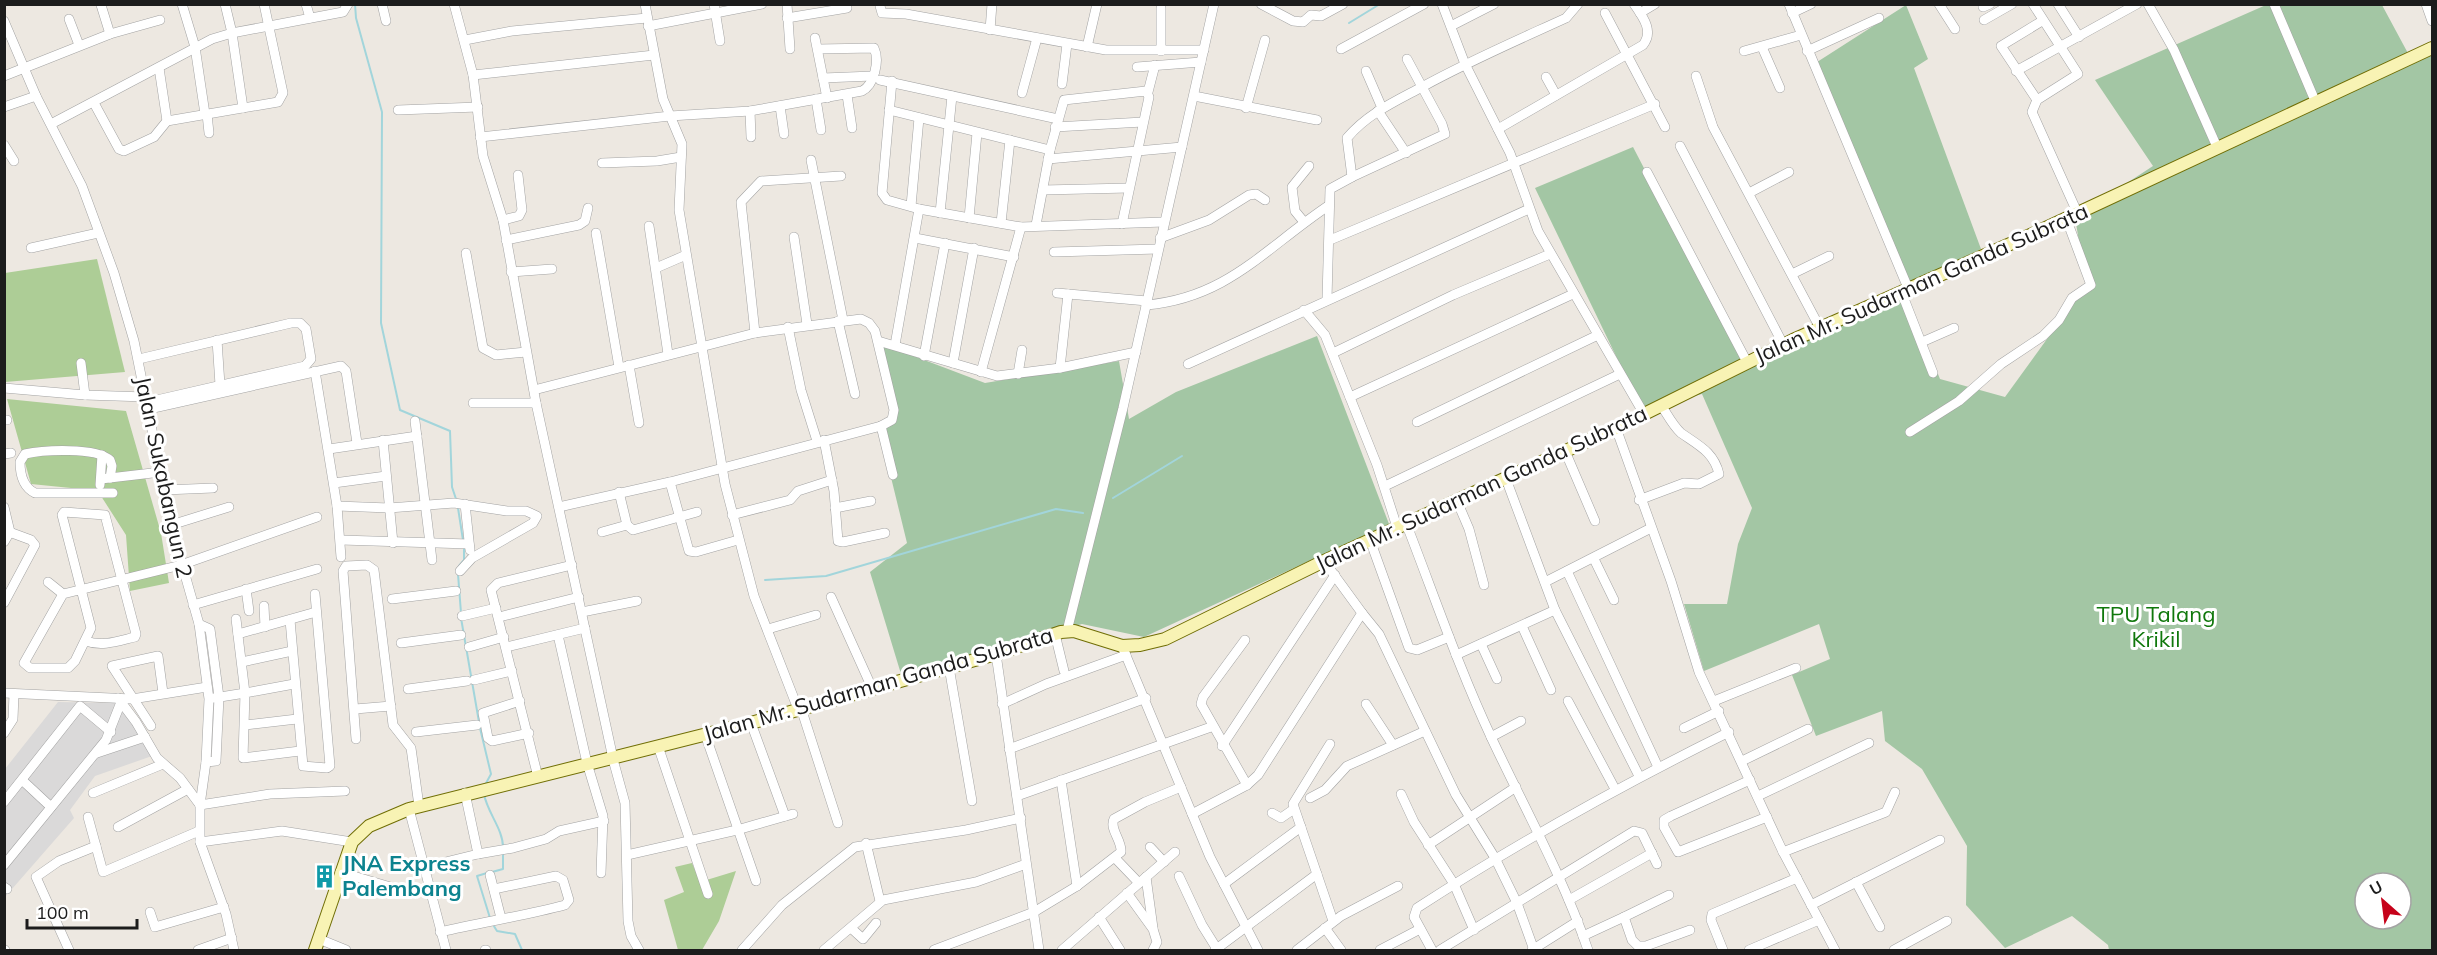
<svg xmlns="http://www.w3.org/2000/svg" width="2437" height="955" viewBox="0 0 2437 955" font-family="Mulish,sans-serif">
  <rect width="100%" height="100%" fill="#ede8e1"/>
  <polygon fill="#dad9d9" points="58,702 115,703 130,718 152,756 95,776 70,810 74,818 5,897 5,769"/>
  <g fill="#adcd96">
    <polygon points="97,259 125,372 5,382 5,273"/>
    <polygon points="7,399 126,411 161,533 169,583 130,591 126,535 101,496 71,488 31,484"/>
    <polygon points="692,863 700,882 736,871 719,921 702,950 678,950 664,900 684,892 675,867"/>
  </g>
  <g fill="#a3c6a4" fill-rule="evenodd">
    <polygon points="1906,5 1928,59 1914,68 1981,249 1906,286 1814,64"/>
    <path d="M2266,5H2382L2410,57L2432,48V950H2109L2108,945L2072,916L2005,948L1966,905L1967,846L1922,769L1885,741L1882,711L1816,736L1792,675L1830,659L1819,624L1704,671L1684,604H1727L1738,544L1752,508L1702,394L1642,410L1535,188L1633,147L1746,364L1906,295L1940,379L2005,397L2086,285L2075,217L2153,166L2095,80ZM2365,883H2401V919H2365Z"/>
    <polygon points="1317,336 1389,524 1144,637 1082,624 901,674 870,572 907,543 879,428 893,424 874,341 985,383 1119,361 1129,419 1176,392"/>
  </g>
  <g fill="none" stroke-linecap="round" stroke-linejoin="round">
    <g stroke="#a2d5db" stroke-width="2">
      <polyline points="355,4 356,18 382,112 381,323 400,410 450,431 452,487 456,499"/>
      <polyline points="1349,23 1380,4"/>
      <polyline points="1113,498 1182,456"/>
      <polyline points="458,508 463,540"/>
      <polyline points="459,566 464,560 464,546"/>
      <polyline points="458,574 461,613"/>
      <polyline points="765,580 826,576 1056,509 1083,513"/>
      <polyline points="461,618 479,722"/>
      <polyline points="480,728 491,774 485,785"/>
      <path d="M484,794C487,812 503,829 503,847"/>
      <polyline points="492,872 503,869 503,853"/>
      <polyline points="487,873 477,876 490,918"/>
      <polyline points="492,923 497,931 515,934 522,950"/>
    </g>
    <defs>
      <g id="street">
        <polyline points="182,4 195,47 205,114"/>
        <polyline points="225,4 232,33 243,108"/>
        <polyline points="306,4 310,18"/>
        <polyline points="382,4 386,21"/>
        <polyline points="454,4 473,75 483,156 503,220 536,403 614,763 625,803 628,921 631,936 639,950"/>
        <polyline points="645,4 663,99 682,144 679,210 725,484 754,596 798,709"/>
        <polyline points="714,4 720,41"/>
        <polyline points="787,4 790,49"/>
        <polyline points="1261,4 1293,21 1303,22 1311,15 1321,16 1343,4"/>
        <polyline points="1442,4 1465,64 1510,153 1538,231 1644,414"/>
        <polyline points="1789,4 1908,288"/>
        <polyline points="1939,4 1955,29"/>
        <polyline points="2033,4 2078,74 2037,100 2032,112 2077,212"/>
        <polyline points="2058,4 2079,37"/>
        <polyline points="2148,4 2174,50 2217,147"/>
        <polyline points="2274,4 2316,103"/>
        <polyline points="2426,4 2432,21"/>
        <polyline points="101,5 110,34"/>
        <polyline points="880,6 882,13 906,14 1106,50 1204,50"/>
        <polyline points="1983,7 1990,4"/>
        <polyline points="1605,13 1665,127"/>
        <polyline points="1640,13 1655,4"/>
        <polyline points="1792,13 1811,4"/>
        <polyline points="787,18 847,8"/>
        <polyline points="69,19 79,45"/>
        <polyline points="1984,20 2012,4"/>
        <polyline points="4,21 36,96 82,186 114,273 134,341 172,529 199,624 209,699 206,762 200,805 200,842 226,914 234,950"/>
        <polyline points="648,26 762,4"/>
        <polyline points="1451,26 1494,4"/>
        <polyline points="990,30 992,4"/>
        <polyline points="815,38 827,98"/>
        <polyline points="465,40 512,31 647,18"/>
        <polyline points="1087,47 1097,4"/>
        <polyline points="1762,47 1780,88"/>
        <polyline points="1341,49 1424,4"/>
        <polyline points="1161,51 1161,8"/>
        <polyline points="1744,51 1801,35"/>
        <polyline points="1807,51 1879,18"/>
        <polyline points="1137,67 1201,62"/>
        <polyline points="159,68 167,121"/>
        <polyline points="1366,71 1382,108"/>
        <polyline points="2016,71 2137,4"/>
        <polyline points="473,75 654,55"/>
        <polyline points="4,76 110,34 160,20"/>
        <polyline points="1696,76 1713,127 1820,328"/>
        <polyline points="1546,77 1556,95"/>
        <polyline points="823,78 873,76"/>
        <polyline points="880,80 1058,119"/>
        <polyline points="892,81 882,193 887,200 919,209 1021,227 1164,222"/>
        <polyline points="1062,84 1067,44"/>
        <polyline points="1148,92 1155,65"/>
        <polyline points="1022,93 1037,38"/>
        <polyline points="847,95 852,128"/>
        <polyline points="1194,96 1317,120"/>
        <polyline points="816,99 821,130"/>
        <polyline points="2037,100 2001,46 2042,21"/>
        <polyline points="94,103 119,149 124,151 154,137 167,121 278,102 283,93 264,4"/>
        <polyline points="780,106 784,134"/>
        <polyline points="4,107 36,96"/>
        <polyline points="1246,108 1265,40"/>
        <polyline points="398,110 478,107"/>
        <polyline points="889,110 1050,150"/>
        <polyline points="750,111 751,137"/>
        <polyline points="1378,111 1406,153"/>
        <polyline points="207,114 209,133"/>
        <polyline points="51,124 212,39 232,33 343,12 348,4"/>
        <polyline points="1055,127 1143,122"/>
        <path d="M1498,129L1643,45C1654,31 1643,17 1634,4"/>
        <path d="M480,137L670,116L750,111L862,91C874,85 880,61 874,48L818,49"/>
        <polyline points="4,145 14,161"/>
        <polyline points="1680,146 1783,344"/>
        <polyline points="1048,159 1182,147"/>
        <polyline points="811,160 843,320"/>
        <polyline points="602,163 657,161 681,157"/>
        <polyline points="1647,172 1747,362"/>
        <polyline points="1352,177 1445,134 1442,124 1407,59"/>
        <polyline points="1043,190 1129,188"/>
        <polyline points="1749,193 1789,172"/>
        <polyline points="911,206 919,118"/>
        <polyline points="940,213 952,96"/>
        <polyline points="969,218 977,133"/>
        <polyline points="503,220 519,216 522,210 518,175"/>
        <polyline points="1304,222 1295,211 1292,187 1309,166"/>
        <polyline points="1001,223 1010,140"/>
        <polyline points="1036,225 1050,150 1064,100 1146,91 1149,97 1122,224"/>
        <polyline points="649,226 668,354"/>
        <polyline points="596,233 619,367"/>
        <polyline points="794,237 807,324"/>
        <polyline points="915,238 1014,257"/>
        <polyline points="1160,238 1209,220 1249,195 1256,194 1265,200"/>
        <polyline points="506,240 579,225 585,221 588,208"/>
        <polyline points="1330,240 1655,104"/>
        <polyline points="31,248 98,233"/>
        <polyline points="1054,252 1158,249"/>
        <polyline points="466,253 483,348 496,355 526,352"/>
        <polyline points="656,268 686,255"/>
        <polyline points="511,272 552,269"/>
        <polyline points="1792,274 1829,256"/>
        <polyline points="1901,291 1933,373"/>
        <polyline points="1057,293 1147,301"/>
        <path d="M1327,299L1330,189L1352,177L1347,138C1367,114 1394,102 1422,87C1469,61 1518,40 1566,18L1578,4"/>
        <path d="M1146,305C1227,298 1264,249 1328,206"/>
        <polyline points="1304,310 1325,335 1377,465 1397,527"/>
        <polyline points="838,321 855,394"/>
        <polyline points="788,327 801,390 817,441"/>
        <polyline points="755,333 741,202 761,181 841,176"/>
        <polyline points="217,340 220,385"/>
        <polyline points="878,341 997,376 1060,368 1136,352"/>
        <polyline points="1922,342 1954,328"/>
        <polyline points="895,345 919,209"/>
        <polyline points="1333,353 1453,295 1550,254"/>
        <polyline points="924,356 945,243"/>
        <polyline points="139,359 291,323 300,323 306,329 311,359 305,366 148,402"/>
        <polyline points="81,363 85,395"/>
        <polyline points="953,363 974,248"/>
        <polyline points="1188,364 1529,209"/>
        <polyline points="629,365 639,423"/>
        <polyline points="1060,368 1068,294"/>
        <polyline points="315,371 337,506 341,557"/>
        <polyline points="981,372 1021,227"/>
        <polyline points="1018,374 1022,350"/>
        <polyline points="4,388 85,395 146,397"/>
        <polyline points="534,390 755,333 861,319 869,323 875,331 894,410 892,420 881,426"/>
        <polyline points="1350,397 1573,294"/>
        <polyline points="473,403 536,403"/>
        <polyline points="149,409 341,366 346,371 357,443"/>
        <polyline points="4,420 7,420"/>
        <polyline points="415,421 432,560"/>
        <polyline points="1417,422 1598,335"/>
        <polyline points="1616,428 1671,581 1699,672 1783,852 1835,950"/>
        <polyline points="1910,432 1959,401 2001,364 2043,336 2059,320 2072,298 2091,285 2066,218"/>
        <polyline points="383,440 393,543"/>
        <polyline points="824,440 834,491 838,541 843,542 885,533"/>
        <polyline points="329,449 417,436"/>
        <polyline points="1565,451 1595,521"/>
        <polyline points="4,454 11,453"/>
        <path d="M110,478L112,466L110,460C96,447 43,450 25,454L20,462C20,475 23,487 35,493H113"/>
        <polyline points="101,479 161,472"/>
        <polyline points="1506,479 1555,610 1639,776"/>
        <polyline points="670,482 689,551 696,552 738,540"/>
        <polyline points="334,483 386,476"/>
        <polyline points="100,485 102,455"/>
        <polyline points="1385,486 1620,374"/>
        <polyline points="164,490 213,488"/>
        <polyline points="619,492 627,525 633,530 697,512"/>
        <path d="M1639,500L1684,483L1699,484L1719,474C1714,452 1698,445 1681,433C1673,426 1667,414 1661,405"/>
        <polyline points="1457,501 1469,529 1484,585"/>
        <polyline points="465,504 470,550"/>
        <polyline points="337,506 389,508 454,503 507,511 526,511 537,516 533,523 472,558 460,571"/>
        <polyline points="4,507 10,532 4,542"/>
        <polyline points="559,507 670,482 881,426 893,475"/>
        <polyline points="835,508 871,501"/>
        <polyline points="732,515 790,500 798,491 832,480"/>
        <path d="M1406,523C1434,595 1459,669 1492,739C1525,809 1563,877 1588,950"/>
        <polyline points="171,525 229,507"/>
        <polyline points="4,530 31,540 35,545 4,603"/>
        <polyline points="602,532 627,525"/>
        <polyline points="341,540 469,544"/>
        <polyline points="1370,540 1409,648 1417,650 1449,637"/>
        <polyline points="1594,559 1614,600"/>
        <polyline points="1567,571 1658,767"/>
        <polyline points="48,582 63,594"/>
        <polyline points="1545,582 1651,528"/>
        <polyline points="246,589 249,611"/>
        <polyline points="831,597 872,688"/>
        <polyline points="392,599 456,591"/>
        <polyline points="193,605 317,569"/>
        <polyline points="264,606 265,627"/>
        <polyline points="582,612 637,601"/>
        <polyline points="1362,613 1379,634 1456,795 1495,858 1517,903 1534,950"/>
        <polyline points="462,616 496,608"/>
        <polyline points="499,617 579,597"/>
        <polyline points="290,620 303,766 327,768 330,766 315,594"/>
        <polyline points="199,624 210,629 219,697 216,761 206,762"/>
        <polyline points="1522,626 1551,690"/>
        <polyline points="768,629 816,615"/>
        <polyline points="1067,631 1123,408 1214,4"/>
        <polyline points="238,634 316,612"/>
        <polyline points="1055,634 1064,671"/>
        <polyline points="558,635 587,763 603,816 601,873"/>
        <polyline points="1245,640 1203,697 1201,704 1247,785"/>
        <path d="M86,641C102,647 118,641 135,637L136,634L105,515L64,512L62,515L91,628L75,661L68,668H30L24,663L63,594L181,565L317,517"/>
        <polyline points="401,643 461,635"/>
        <polyline points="1481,644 1497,679"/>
        <polyline points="1122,646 1210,857 1258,950"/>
        <polyline points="469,647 504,637"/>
        <polyline points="506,647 585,628"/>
        <polyline points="996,654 1039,950"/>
        <polyline points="1456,655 1555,610"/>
        <polyline points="242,662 292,651"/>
        <polyline points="949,667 972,801"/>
        <polyline points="474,680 512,671"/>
        <polyline points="294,684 245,693 243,758 300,751"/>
        <polyline points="408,689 467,681"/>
        <polyline points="4,693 132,699 207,687"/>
        <polyline points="118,698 136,722 157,758 180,778 200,805 270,794 345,791"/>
        <polyline points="214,698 245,693 236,619"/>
        <polyline points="520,701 483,713 488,738 492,741 529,733"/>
        <polyline points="1568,701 1615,789"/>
        <polyline points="1714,701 1796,668"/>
        <polyline points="1002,704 1046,684 1126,655"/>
        <polyline points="1366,704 1393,745"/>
        <polyline points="801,708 838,823"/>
        <polyline points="355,709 391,706"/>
        <polyline points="751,723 785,816"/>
        <polyline points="245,725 297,719"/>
        <polyline points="151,726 112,666 158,656 163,693"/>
        <polyline points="1684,728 1719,711"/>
        <polyline points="416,732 477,725"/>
        <polyline points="4,733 13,719 14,694"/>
        <polyline points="705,734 756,881"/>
        <polyline points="1491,737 1521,721"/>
        <polyline points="356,739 343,571 346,566 367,565 374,570 393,725 411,748 419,806"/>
        <polyline points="1330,744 1293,804 1333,921"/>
        <polyline points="658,746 708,894"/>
        <polyline points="1222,746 1335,575"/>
        <polyline points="1009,749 1146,698"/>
        <polyline points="97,753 145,737"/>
        <polyline points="1742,761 1808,729"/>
        <polyline points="538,777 491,590 498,583 572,565"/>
        <polyline points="22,780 51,807"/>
        <polyline points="1061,780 1077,886"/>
        <polyline points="1750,780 1671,816 1664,820 1664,827 1678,852 1767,817"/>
        <polyline points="93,793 163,764"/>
        <polyline points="1401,794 1414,822 1454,884 1474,930"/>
        <polyline points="1017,796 1211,727"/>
        <polyline points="1758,796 1869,743"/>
        <polyline points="1310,798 1325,790 1347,766 1425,731"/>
        <polyline points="4,802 80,706 111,732"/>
        <polyline points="409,809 446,950"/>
        <polyline points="1272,813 1281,818 1294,809"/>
        <polyline points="1192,814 1247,785 1258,775 1362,613 1324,561"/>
        <polyline points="88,817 103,872 199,831"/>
        <polyline points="118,827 188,789"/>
        <polyline points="200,842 282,831 352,842"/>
        <polyline points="866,843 880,901"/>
        <polyline points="1428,845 1516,787"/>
        <polyline points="1150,847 1164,862"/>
        <polyline points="1783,852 1886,812 1895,792"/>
        <polyline points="478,854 513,848 546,839 559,831 604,821"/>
        <polyline points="627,855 737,830 793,814"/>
        <polyline points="1115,858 1139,883"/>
        <polyline points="4,865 106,740 121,702"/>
        <polyline points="425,867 478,854 465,793"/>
        <polyline points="340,872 414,894"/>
        <polyline points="490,875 501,918"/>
        <polyline points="1179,876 1202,925 1217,949"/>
        <polyline points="1146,877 1153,928"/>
        <polyline points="1856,882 1880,927"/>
        <polyline points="1224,884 1301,827"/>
        <polyline points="4,887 7,889"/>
        <polyline points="1127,893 1153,929 1157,942 1153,950"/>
        <polyline points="1569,900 1652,853"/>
        <polyline points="1811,905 1940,840"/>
        <polyline points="150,912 155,927 224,907"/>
        <polyline points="1099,917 1120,950"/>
        <polyline points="1624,917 1669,895"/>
        <polyline points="851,928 863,939 876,923"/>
        <polyline points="1325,928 1341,950"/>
        <path d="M440,932C482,922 524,916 565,905L569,900L563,880L556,876L494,889"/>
        <polyline points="1583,936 1624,917 1632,940 1638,946 1646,946 1690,930"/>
        <polyline points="319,939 346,950"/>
        <polyline points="4,950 5,950"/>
        <polyline points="69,950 36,877 59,861 96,846"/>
        <polyline points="198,950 232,938"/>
        <polyline points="485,950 486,950"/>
        <polyline points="742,950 782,905 855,847 966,830 1021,818"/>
        <polyline points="824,950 883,900 976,882 1026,864"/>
        <path d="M934,950L1034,912L1077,886L1121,852C1122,840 1109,829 1114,819L1145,802L1181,787"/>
        <polyline points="1062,950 1175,852"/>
        <polyline points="1215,950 1317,874"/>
        <polyline points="1297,950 1341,916 1398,886"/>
        <polyline points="1380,950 1420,929"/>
        <path d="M1432,950L1414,917L1417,908C1519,842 1620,786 1729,732"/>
        <polyline points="1440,950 1634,831 1642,833 1657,864"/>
        <polyline points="1532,950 1578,921"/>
        <polyline points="1723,950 1711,920 1712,914 1797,878"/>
        <polyline points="1749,950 1819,920"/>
        <polyline points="1894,950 1947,921"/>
      </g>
      <polyline id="secondary" points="315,950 352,842 369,826 409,809 751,723 996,654 1061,632 1074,631 1122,646 1140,645 1165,639 1324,561 1616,428 1793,340 2035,233 2432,48"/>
    </defs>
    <use href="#street" stroke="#a3a3a3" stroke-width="10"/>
    <use href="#secondary" stroke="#706e05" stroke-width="14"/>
    <use href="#street" stroke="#fff" stroke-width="9"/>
    <use href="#secondary" stroke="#f8f3b4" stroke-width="12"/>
  </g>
  <defs>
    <symbol id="building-bare" viewBox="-9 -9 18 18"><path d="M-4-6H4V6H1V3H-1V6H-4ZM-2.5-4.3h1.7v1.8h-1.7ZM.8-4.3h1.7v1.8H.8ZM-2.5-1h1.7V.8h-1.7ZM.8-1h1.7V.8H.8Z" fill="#0f9aa8" stroke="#fff" stroke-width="2.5" paint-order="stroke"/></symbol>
  </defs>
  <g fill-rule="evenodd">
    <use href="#building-bare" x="308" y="860" width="33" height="33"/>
  </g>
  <g text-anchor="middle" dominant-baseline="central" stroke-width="6" stroke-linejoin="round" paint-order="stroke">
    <g font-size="22" fill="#1c1c1c" stroke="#fff">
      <text transform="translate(1921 283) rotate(-24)">Jalan Mr. Sudarman Ganda Subrata</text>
      <text transform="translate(164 477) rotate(78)">Jalan Sukabangun 2</text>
      <text transform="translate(1481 488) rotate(-25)">Jalan Mr. Sudarman Ganda Subrata</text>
      <text transform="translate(878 684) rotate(-16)">Jalan Mr. Sudarman Ganda Subrata</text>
    </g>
    <g font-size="22" fill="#10780c" stroke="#fff">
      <text x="2156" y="614">TPU Talang<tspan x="2156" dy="25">Krikil</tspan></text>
    </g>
    <g font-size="22" font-weight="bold" fill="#0d838f" stroke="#fff" text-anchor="start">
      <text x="342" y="863">JNA Express<tspan x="342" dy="25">Palembang</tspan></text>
    </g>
  </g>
  <rect width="2437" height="955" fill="none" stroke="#1c1c1c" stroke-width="12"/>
  <g transform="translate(2383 901) rotate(332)"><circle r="28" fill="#ffffff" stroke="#a4a4a4" stroke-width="1.5"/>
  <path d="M0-4.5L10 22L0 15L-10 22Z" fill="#c6021a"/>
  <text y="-9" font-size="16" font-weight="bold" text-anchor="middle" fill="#1c1c1c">U</text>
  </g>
  <path d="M27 919v9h110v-9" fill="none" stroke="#1c1c1c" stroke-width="3"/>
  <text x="36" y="919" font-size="18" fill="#1c1c1c" stroke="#ffffff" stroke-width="4.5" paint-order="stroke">100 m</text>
</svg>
